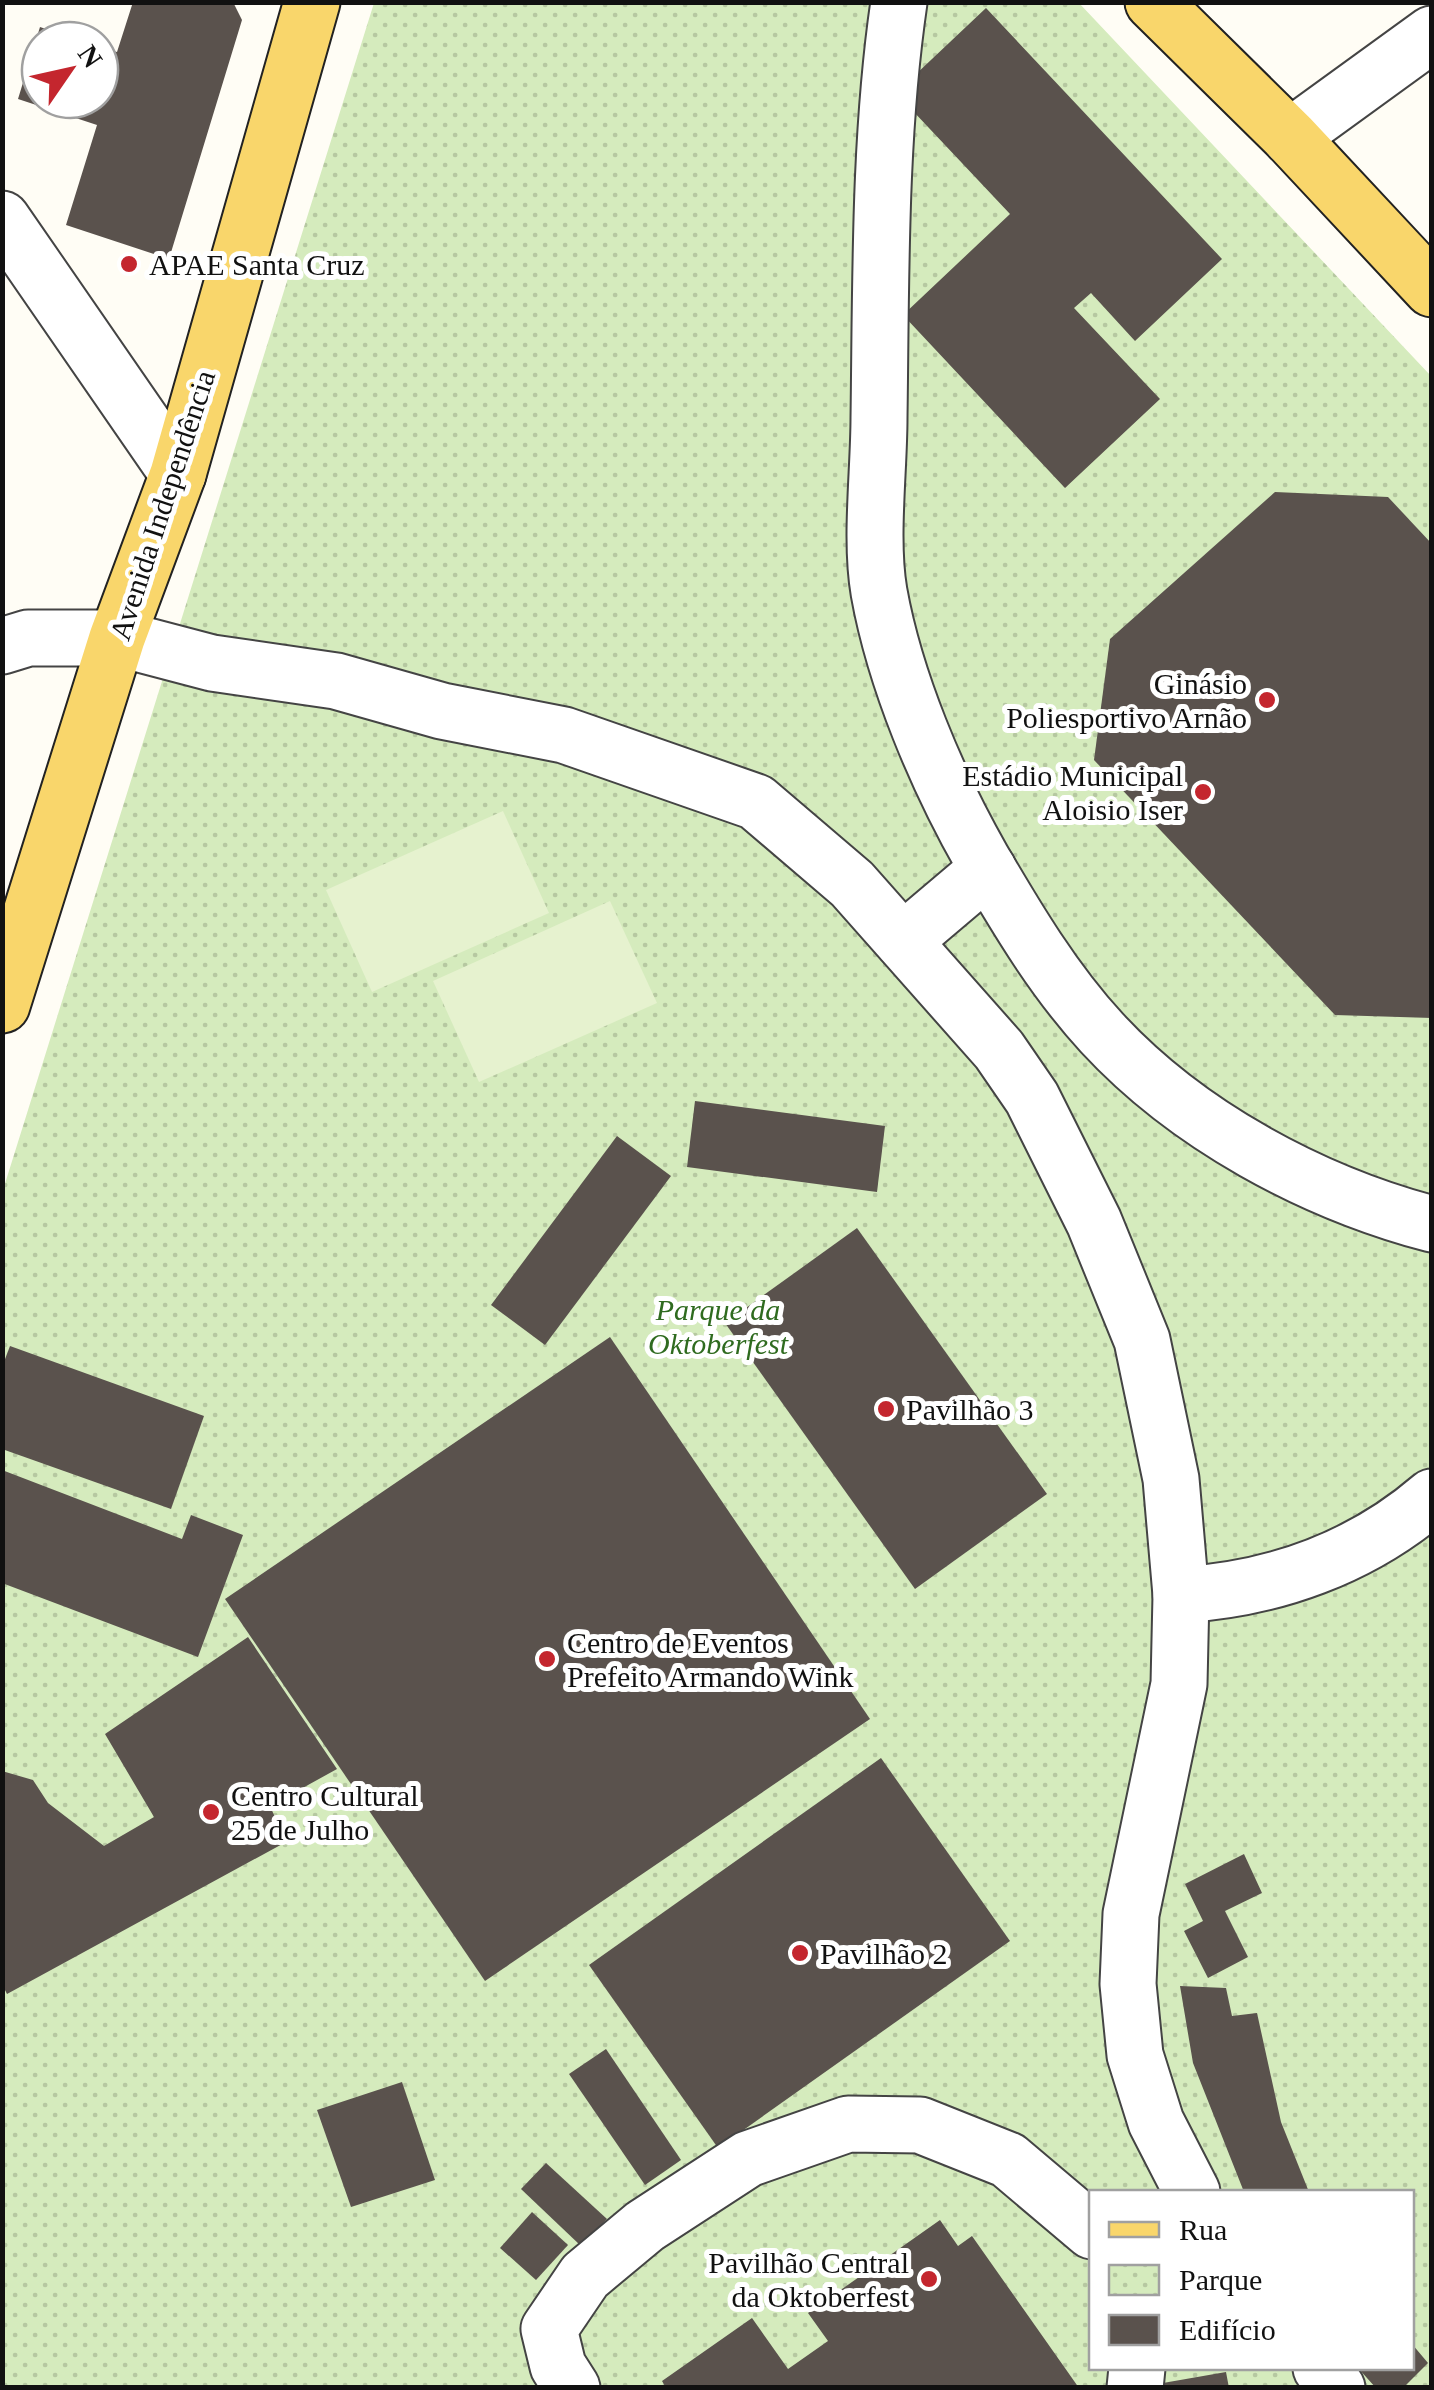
<svg xmlns="http://www.w3.org/2000/svg" width="1434" height="2390" viewBox="0 0 1434 2390" font-family="'Times New Roman',serif">
  <defs>
    <pattern id="park-dots" width="8" height="8" patternUnits="userSpaceOnUse" patternTransform="scale(2.5)"><rect width="8" height="8" fill="#d5ebbd"/><path d="M2 2h.1M6 6h.1" fill="none" stroke="#b6c8a1" stroke-width="1.8" stroke-linecap="round"/></pattern>
  </defs>
  <rect width="100%" height="100%" fill="#fffdf5"/>
  <path fill="url(#park-dots)" fill-rule="evenodd" d="M374,3H1079L1431,376V2387L3,2388V1190ZM1092,2192H1412V2368H1092Z"/>
  <g fill="#e6f2cf">
    <polygon points="503,811 549,913 372,992 326,890"/>
    <polygon points="610,901 657,1003 479,1082 433,981"/>
  </g>
  <g fill="#5a524d">
    <polygon points="133,2 233,2 242,20 169,259 66,225 97,125 18,99 40,27 76,39 40,40 40,100 100,100 100,47 117,52"/>
    <polygon points="986,8 1222,259 1135,341 1091,293 1074,308 1160,399 1065,488 903,315 1010,214 896,93"/>
    <polygon points="1275,492 1388,497 1432,544 1432,1018 1335,1015 1094,760 1110,639"/>
    <polygon points="695,1101 885,1126 877,1192 687,1167"/>
    <polygon points="617,1136 671,1176 545,1345 491,1305"/>
    <polygon points="857,1228 1047,1494 915,1589 725,1323"/>
    <polygon points="610,1337 870,1719 485,1981 225,1599"/>
    <polygon points="10,1346 204,1416 171,1509 2,1449 2,1367"/>
    <polygon points="2,1470 182,1539 191,1515 243,1535 198,1657 2,1583"/>
    <polygon points="248,1637 337,1769 270,1806 286,1842 7,1994 2,1984 2,1771 33,1780 48,1803 104,1846 154,1817 105,1734"/>
    <polygon points="881,1758 1010,1941 718,2148 589,1965"/>
    <polygon points="1244,1854 1262,1893 1225,1911 1248,1957 1208,1978 1184,1931 1203,1921 1185,1884"/>
    <polygon points="1180,1986 1226,1988 1232,2016 1257,2013 1281,2122 1309,2192 1244,2192 1193,2063"/>
    <polygon points="606,2049 681,2160 645,2185 569,2074"/>
    <polygon points="402,2082 435,2180 351,2207 317,2110"/>
    <polygon points="546,2163 607,2219 581,2246 521,2189"/>
    <polygon points="532,2212 568,2245 536,2280 500,2248"/>
    <polygon points="940,2220 958,2246 972,2236 1079,2388 666,2388 662,2381 752,2318 788,2369 828,2341 808,2313"/>
    <polygon points="1412,2344 1428,2363 1403,2388 1376,2388 1358,2368 1412,2368"/>
    <polygon points="1226,2372 1229,2388 1164,2388 1163,2383"/>
  </g>
  <g fill="none" stroke-linecap="round" stroke-linejoin="round">
    <defs>
      <g id="minor">
        <path d="M899,2C879,138 881,281 879,418C879,471 870,540 879,592C895,681 937,780 982,859C1017,919 1054,981 1102,1033C1187,1125 1311,1192 1432,1224"/>
        <polyline points="1290,137 1432,34"/>
        <polyline points="2,219 178,474"/>
        <polyline points="2,646 28,638 117,638 212,663 336,681 442,711 564,735 756,802 852,884 999,1050 1032,1098 1094,1222 1142,1340 1171,1479 1181,1595 1179,1684 1131,1914 1128,1984 1135,2055 1156,2122 1192,2192"/>
        <polyline points="903,941 988,869"/>
        <path d="M1181,1595C1274,1589 1361,1558 1432,1497"/>
        <polyline points="1321,2368 1337,2388"/>
        <polyline points="572,2388 558,2366 549,2329 585,2276 645,2226 748,2159 848,2124 920,2125 1008,2160 1092,2231"/>
        <polyline points="1135,2388 1137,2368"/>
      </g>
      <g id="major">
        <polyline points="1153,2 1290,137 1432,289"/>
        <polyline points="2,1005 117,638 178,474 312,2"/>
      </g>
    </defs>
    <use href="#minor" stroke="#444" stroke-width="59"/>
    <use href="#major" stroke="#222" stroke-width="59"/>
    <use href="#minor" stroke="#fff" stroke-width="55"/>
    <use href="#major" stroke="#f9d66b" stroke-width="55"/>
  </g>
  <g fill="#c4262e" stroke="#fff" stroke-width="4">
    <circle cx="129" cy="264" r="10"/>
    <circle cx="1267" cy="700" r="10"/>
    <circle cx="1203" cy="792" r="10"/>
    <circle cx="886" cy="1409" r="10"/>
    <circle cx="547" cy="1659" r="10"/>
    <circle cx="211" cy="1812" r="10"/>
    <circle cx="800" cy="1953" r="10"/>
    <circle cx="929" cy="2279" r="10"/>
  </g>
  <g text-anchor="middle" dominant-baseline="central" stroke-width="10" stroke-linejoin="round" paint-order="stroke">
    <g font-size="30" fill="#111" stroke="#fff" text-anchor="start">
      <text x="149" y="264">APAE Santa Cruz</text>
      <text x="1247" y="683" text-anchor="end">Ginásio<tspan x="1247" dy="34">Poliesportivo Arnão</tspan></text>
      <text x="1183" y="775" text-anchor="end">Estádio Municipal<tspan x="1183" dy="34">Aloisio Iser</tspan></text>
      <text x="906" y="1409">Pavilhão 3</text>
      <text x="567" y="1642">Centro de Eventos<tspan x="567" dy="34">Prefeito Armando Wink</tspan></text>
      <text x="231" y="1795">Centro Cultural<tspan x="231" dy="34">25 de Julho</tspan></text>
      <text x="820" y="1953">Pavilhão 2</text>
      <text x="909" y="2262" text-anchor="end">Pavilhão Central<tspan x="909" dy="34">da Oktoberfest</tspan></text>
    </g>
    <g font-size="30" fill="#111" stroke="#fff">
      <text transform="translate(162 505) rotate(-72)">Avenida Independência</text>
    </g>
    <g font-size="30" font-style="italic" fill="#2f6b1f" stroke="#fff">
      <text x="718" y="1309">Parque da<tspan x="718" dy="34">Oktoberfest</tspan></text>
    </g>
  </g>
  <rect width="1434" height="2390" fill="none" stroke="#111111" stroke-width="10"/>
  <rect x="1089" y="2190" width="325" height="180" fill="#ffffff" stroke="#a0a0a0" stroke-width="2.5"/>
  <rect x="1109" y="2222" width="50" height="15" fill="#f9d66b" stroke="#a0a0a0" stroke-width="2.5"/>
  <text x="1179" y="2240" font-size="30" fill="#111111">Rua</text>
  <rect x="1109" y="2265" width="50" height="30" fill="url(#park-dots)" stroke="#a0a0a0" stroke-width="2.5"/>
  <text x="1179" y="2290" font-size="30" fill="#111111">Parque</text>
  <rect x="1109" y="2315" width="50" height="30" fill="#5a524d" stroke="#a0a0a0" stroke-width="2.5"/>
  <text x="1179" y="2340" font-size="30" fill="#111111">Edifício</text>
  <g transform="translate(70 70) rotate(56)"><circle r="48" fill="#ffffff" stroke="#a0a0a0" stroke-width="2.5"/>
  <path d="M0-8L18 38L0 25L-18 38Z" fill="#c4262e"/>
  <text y="-15" font-size="28" font-weight="bold" text-anchor="middle" fill="#111111">N</text>
  </g>
</svg>
